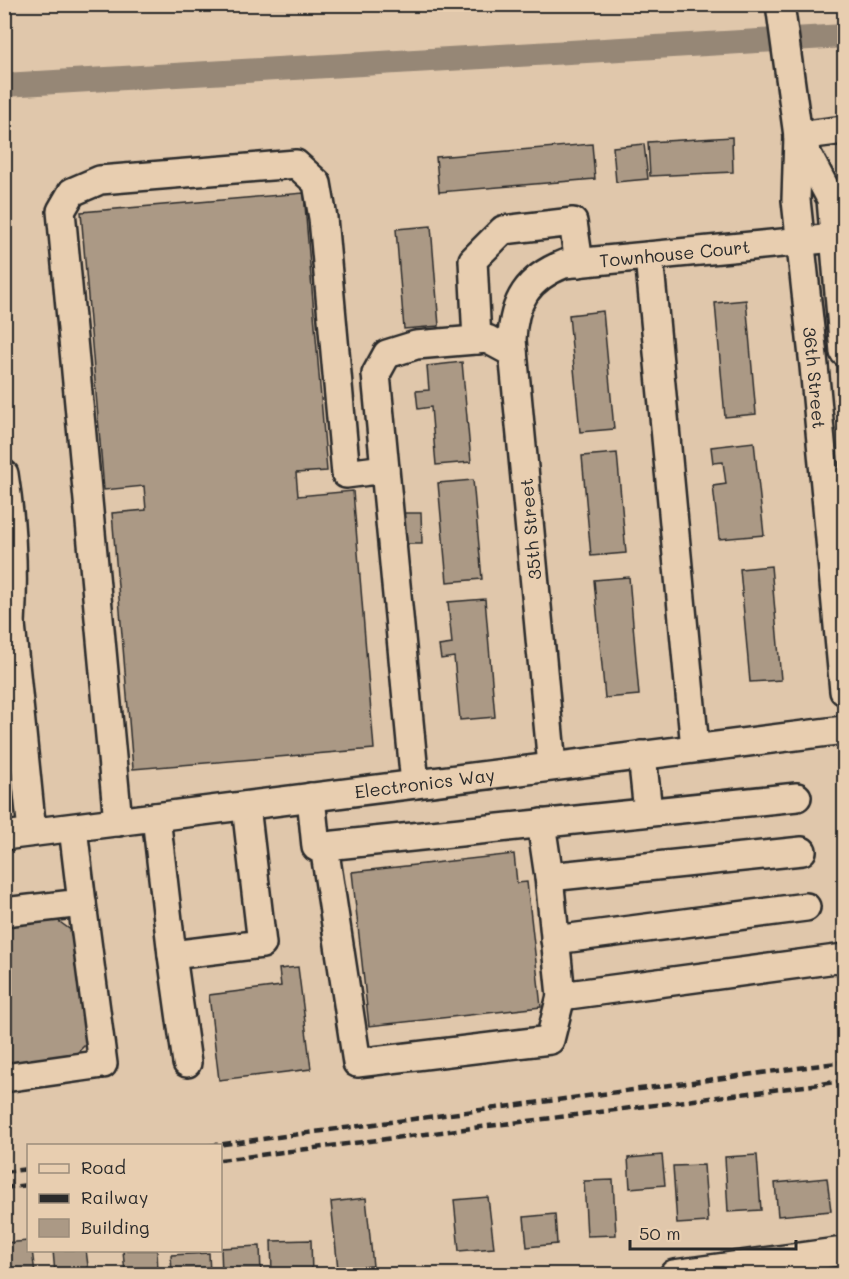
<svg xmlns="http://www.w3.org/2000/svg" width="849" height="1279" viewBox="0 0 849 1279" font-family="Mali,sans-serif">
  <rect width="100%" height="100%" fill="#e0c7ab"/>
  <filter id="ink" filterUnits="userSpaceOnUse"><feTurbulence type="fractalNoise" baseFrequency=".0167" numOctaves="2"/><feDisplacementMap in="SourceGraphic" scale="12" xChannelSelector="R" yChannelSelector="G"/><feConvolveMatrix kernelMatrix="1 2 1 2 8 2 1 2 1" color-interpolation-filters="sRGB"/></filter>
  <g filter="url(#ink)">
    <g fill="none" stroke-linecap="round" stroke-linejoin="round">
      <polyline stroke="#968776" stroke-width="24" points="4,85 844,36"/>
    </g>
    <g fill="#ab9985" stroke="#2b2b2b" stroke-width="1.5">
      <polygon points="732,137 733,172 650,176 648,142"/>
      <polygon points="592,144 595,179 439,192 436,157"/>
      <polygon points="644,144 648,179 616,182 613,147"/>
      <polygon points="304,193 327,471 296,473 298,496 353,491 374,749 133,769 112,513 146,510 144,486 104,490 81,212"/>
      <polygon points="431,226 439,326 404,329 396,229"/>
      <polygon points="746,300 756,414 725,417 715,303"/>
      <polygon points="603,311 614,429 580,432 569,315"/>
      <polygon points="462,362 471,462 436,465 431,407 418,409 416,391 429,390 427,366"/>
      <polygon points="754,442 764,535 719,539 713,486 726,484 723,462 713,463 711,447"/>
      <polygon points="617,453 626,553 591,556 582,456"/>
      <polygon points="473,480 482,579 447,582 438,483"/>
      <polygon points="401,513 421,513 422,544 401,544"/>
      <polygon points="771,566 781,680 750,682 740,569"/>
      <polygon points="629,577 639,695 605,698 594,580"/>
      <polygon points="485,599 495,717 460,720 454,657 441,659 439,646 452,644 448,602"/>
      <polygon points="514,854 517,883 527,882 541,1007 369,1026 352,872"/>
      <polygon points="57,920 76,934 90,1040 76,1054 4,1063 4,927"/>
      <polygon points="298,967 311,1069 219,1080 209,995 281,986 279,969"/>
      <polygon points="662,1155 665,1185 630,1188 628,1158"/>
      <polygon points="757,1155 761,1210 728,1212 725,1157"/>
      <polygon points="704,1165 708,1222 677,1224 673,1166"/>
      <polygon points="827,1178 831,1211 778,1216 775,1183"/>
      <polygon points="613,1180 616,1235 587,1236 584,1181"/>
      <polygon points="488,1197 494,1248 459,1251 454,1200"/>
      <polygon points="366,1198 373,1266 338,1269 331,1202"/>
      <polygon points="555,1214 557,1244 527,1247 524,1217"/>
      <polygon points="311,1240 312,1274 272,1274 271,1241"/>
      <polygon points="28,1241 28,1250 32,1250 35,1274 4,1274 4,1243"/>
      <polygon points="260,1246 261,1274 222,1274 221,1248"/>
      <polygon points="53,1250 86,1250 89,1274 55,1274"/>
      <polygon points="123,1250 157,1250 158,1274 125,1274"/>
      <polygon points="209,1253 210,1274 172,1274 171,1255"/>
    </g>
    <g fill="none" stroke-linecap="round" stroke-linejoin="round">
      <defs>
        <g id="minor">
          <path id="s1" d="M780,4L798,136L796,200L814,366L844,691"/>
          <polyline points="798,136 844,130"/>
          <polyline points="798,137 831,199 844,352"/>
          <polyline points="649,256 695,748"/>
          <polyline points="477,340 473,260 503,230 573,222 579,263"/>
          <polyline points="385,469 376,374 387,354 416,345 487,339 513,353"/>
          <path d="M4,474C12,523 14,574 11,624"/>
          <polyline points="4,624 11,624 32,832"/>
          <polyline points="642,755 648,812"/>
          <path id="s2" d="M552,766L512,340C513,301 528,278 564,264L835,238"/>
          <polyline points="311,797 316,847 797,797"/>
          <polyline points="156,817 172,955 262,944 246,806"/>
          <polyline points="118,822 61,211 72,192 100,180 296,164 317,183 323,218 346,474 385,469 415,784"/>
          <polyline points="541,823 549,877 802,851"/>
          <path id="s3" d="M4,836L844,730"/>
          <polyline points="324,846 357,1063 550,1040 561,996"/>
          <polyline points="549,877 561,996 844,958"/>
          <polyline points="4,912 82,903 73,828"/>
          <polyline points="555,940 806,907"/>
          <polyline points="172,955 187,1063"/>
          <polyline points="4,1078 103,1064 82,903"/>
          <polyline points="674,1274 844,1251"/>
        </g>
      </defs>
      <use href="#minor" stroke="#2b2b2b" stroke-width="32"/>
      <use href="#minor" stroke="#e8ceb0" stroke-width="27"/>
      <g stroke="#2b2b2b" stroke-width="4.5" stroke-dasharray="9 4.5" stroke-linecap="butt">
        <polyline points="209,1146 844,1062"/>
        <polyline points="220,1160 844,1081"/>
        <polyline points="4,1172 28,1169"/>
        <polyline points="4,1188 28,1185"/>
      </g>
    </g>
  </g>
  <g text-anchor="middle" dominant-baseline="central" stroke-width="5" stroke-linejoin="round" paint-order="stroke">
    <g font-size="18" fill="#2b2b2b" stroke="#e8ceb0">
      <text stroke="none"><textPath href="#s2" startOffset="638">Townhouse Court</textPath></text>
      <text stroke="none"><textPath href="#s1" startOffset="376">36th Street</textPath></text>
      <text transform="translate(530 529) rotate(-95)">35th Street</text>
      <text stroke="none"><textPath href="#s3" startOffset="424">Electronics Way</textPath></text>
    </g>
  </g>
  <rect width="849" height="1279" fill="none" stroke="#e8ceb0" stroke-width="24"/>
  <rect x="12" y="12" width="825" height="1255" fill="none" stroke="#2b2b2b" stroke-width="2" filter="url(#ink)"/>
  <rect x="27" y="1144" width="195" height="108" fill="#e8ceb0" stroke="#9c8d7b" stroke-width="1.5"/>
  <rect x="39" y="1164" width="30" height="9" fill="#e8ceb0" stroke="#9c8d7b" stroke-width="1.5"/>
  <text x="81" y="1174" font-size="18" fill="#2b2b2b">Road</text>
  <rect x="39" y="1194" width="30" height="9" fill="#2b2b2b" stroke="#9c8d7b" stroke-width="1.5"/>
  <text x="81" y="1204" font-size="18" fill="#2b2b2b">Railway</text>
  <rect x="39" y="1219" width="30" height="18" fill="#ab9985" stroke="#9c8d7b" stroke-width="1.5"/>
  <text x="81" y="1234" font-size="18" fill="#2b2b2b">Building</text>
  <path d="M630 1240v9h166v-9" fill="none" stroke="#2b2b2b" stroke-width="3"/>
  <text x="639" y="1240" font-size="18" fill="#2b2b2b" stroke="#e8ceb0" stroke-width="4.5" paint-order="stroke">50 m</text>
</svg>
